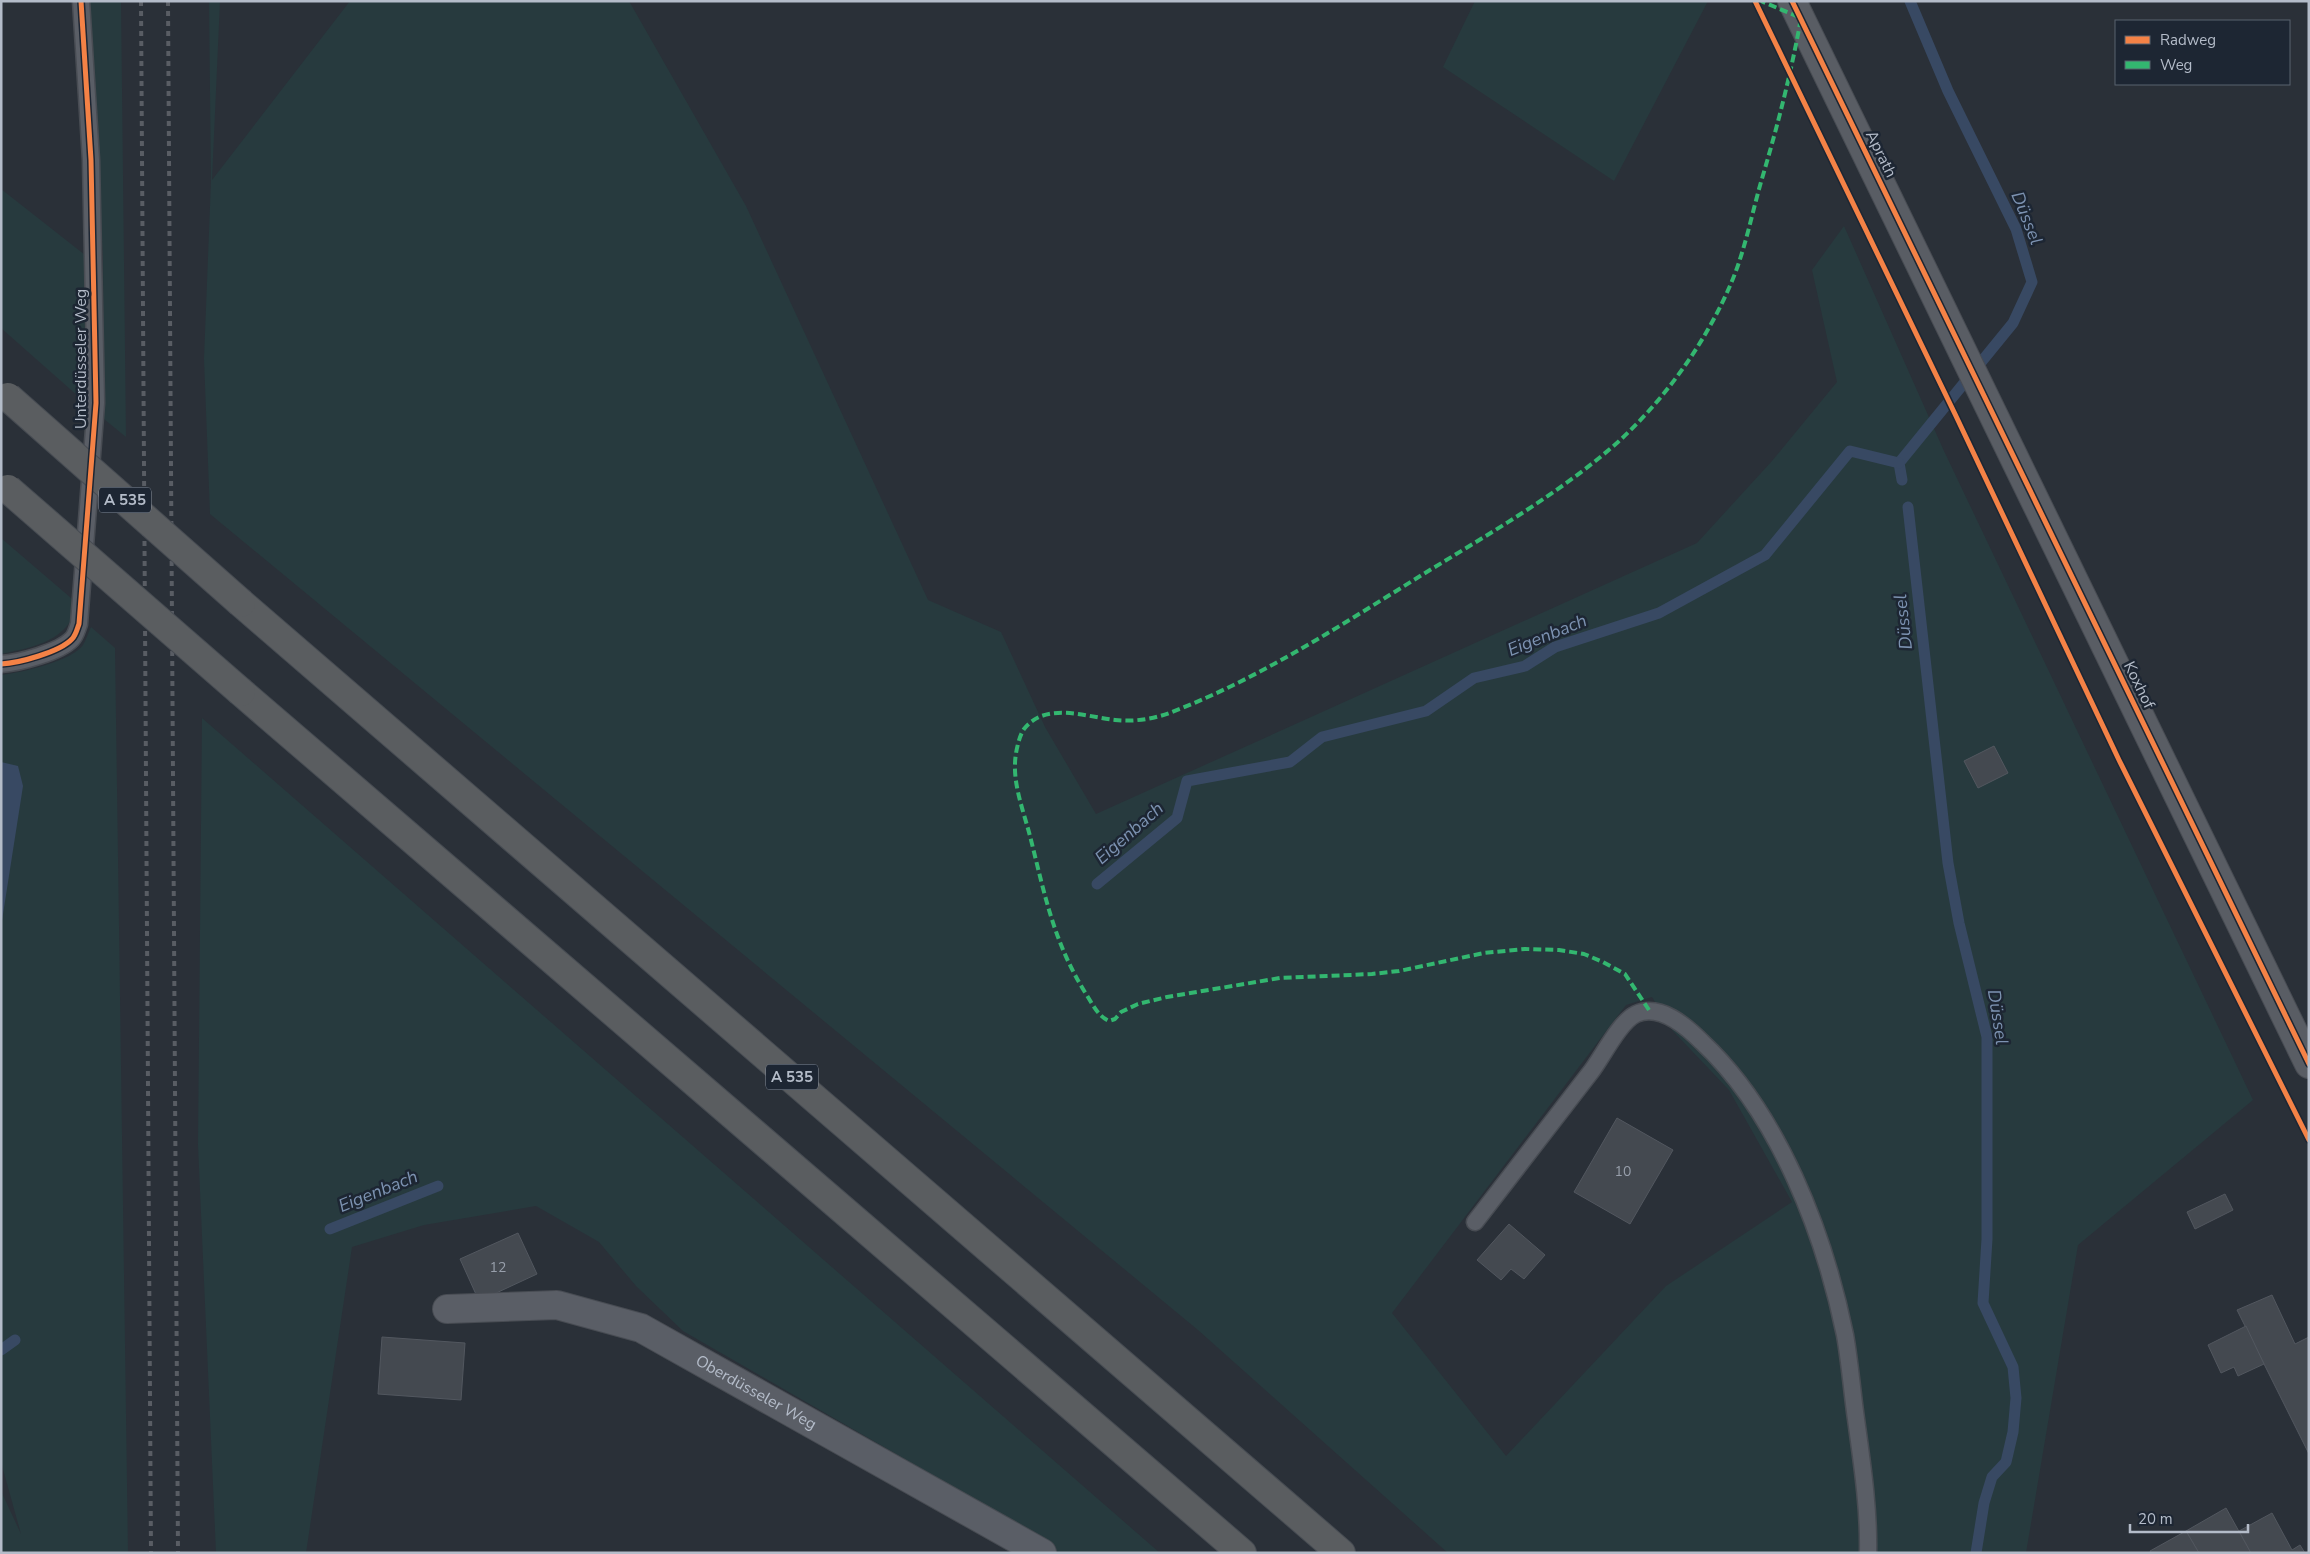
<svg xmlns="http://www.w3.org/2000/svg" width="2310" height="1554" viewBox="0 0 2310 1554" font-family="'Nunito Sans',sans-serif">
  <rect width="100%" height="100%" fill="#2a3038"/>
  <g fill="#273a3e" fill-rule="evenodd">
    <polygon points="89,1 121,1 126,437 104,419 103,259"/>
    <path d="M209,1H220L212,180L350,1H629L746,206L928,600L1001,632L1045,727L1096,814L1697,543L1772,461L1837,382L1812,270L1844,226L1944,451L2253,1100L2078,1245L2026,1553H1448L1198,1330L210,514L204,359L211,181ZM1652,997L1673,1031L1729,1090L1792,1202L1666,1286L1506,1456L1392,1313L1626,1005Z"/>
    <polygon points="1475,1 1708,1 1614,181 1443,67"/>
    <polygon points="1,189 85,255 87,404 1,328"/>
    <path d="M1,538L78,604C68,641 35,647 1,654Z"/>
    <path d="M91,627L115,648L128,1553H1V1491L21,1534L1,1462V675C20,673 72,661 83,645C86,640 88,633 91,627Z"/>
    <polygon points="202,718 1160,1553 1060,1553 967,1495 683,1331 636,1286 599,1242 536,1206 424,1225 352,1247 306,1553 216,1553 198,1145"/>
  </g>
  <polygon fill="#384963" points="1,762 18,766 23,786 1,927"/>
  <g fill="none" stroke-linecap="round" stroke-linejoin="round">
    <g stroke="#384963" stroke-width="11">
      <polyline points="1902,480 1899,463 2013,323 2032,282 2016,229 1948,91 1910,1"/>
      <polyline points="1908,507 1948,863 1959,923 1987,1037 1987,1239 1983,1303 2013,1367 2016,1398 2013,1432 2006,1462 1992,1477 1984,1503 1976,1553"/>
      <polyline points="1097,884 1177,818 1187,781 1290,762 1322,737 1426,711 1474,678 1525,666 1555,647 1659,613 1765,555 1850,451 1899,463"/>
      <polyline points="330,1229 438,1186"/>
      <polyline points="1,1350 15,1340"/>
    </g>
  </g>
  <g fill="#444950" stroke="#52575f">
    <polygon points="1994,746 2008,773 1978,788 1964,761"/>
    <polygon points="1617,1118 1673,1150 1630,1224 1574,1192"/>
    <polygon points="2225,1194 2233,1210 2195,1229 2187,1212"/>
    <polygon points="1509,1224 1545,1255 1524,1279 1511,1269 1501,1280 1477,1260"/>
    <polygon points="518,1233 537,1274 479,1301 460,1259"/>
    <polygon points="2272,1295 2295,1344 2309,1337 2309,1454 2237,1310"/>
    <polygon points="2246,1326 2264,1364 2238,1376 2234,1367 2221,1373 2208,1345"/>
    <polygon points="382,1337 465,1343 461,1400 378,1394"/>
    <polygon points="2226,1508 2251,1553 2199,1553 2186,1531"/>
    <polygon points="2272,1513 2292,1550 2300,1545 2305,1553 2251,1553 2239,1531"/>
    <polygon points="2186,1531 2199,1553 2151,1553 2150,1551"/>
  </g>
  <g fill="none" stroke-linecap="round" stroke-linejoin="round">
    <defs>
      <g id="lane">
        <path d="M1,664C19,663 60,652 72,639C76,635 77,629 79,624L96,403L91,160L81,1"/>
        <path d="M1475,1222C1513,1172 1552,1123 1590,1073C1602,1058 1619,1022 1636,1014C1660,1003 1686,1026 1702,1042C1779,1114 1824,1233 1845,1335C1850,1363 1852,1391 1856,1419C1862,1463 1869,1508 1868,1553"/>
      </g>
      <g id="street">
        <path id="s1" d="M447,1309L557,1305L641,1328L1042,1553"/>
      </g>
      <polyline id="secondary" points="1792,1 2309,1064"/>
      <g id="highway">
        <polyline points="241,603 1341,1553"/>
        <polyline points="241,692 1242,1553"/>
      </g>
    </defs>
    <use href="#lane" stroke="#484c53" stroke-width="19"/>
    <use href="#street" stroke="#484c53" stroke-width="30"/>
    <use href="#secondary" stroke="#484c53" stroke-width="30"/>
    <use href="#highway" stroke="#474c53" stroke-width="30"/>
    <use href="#lane" stroke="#5a5e66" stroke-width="16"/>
    <use href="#street" stroke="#5a5e66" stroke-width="28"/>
    <use href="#secondary" stroke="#595d64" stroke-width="28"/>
    <use href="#highway" stroke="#5a5d60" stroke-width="28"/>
    <g stroke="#595d64" stroke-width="4" stroke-dasharray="5 5" stroke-linecap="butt">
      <polyline points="141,1 151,1553"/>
      <polyline points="168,1 178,1553"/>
    </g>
    <defs>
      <g id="highway-bridge">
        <polyline points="8,397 241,603"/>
        <polyline points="8,489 241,692"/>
      </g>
    </defs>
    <use href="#highway-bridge" stroke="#474c53" stroke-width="30" stroke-linecap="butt"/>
    <use href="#highway-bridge" stroke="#5a5d60" stroke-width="28"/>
    <path stroke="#33b770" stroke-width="4" stroke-dasharray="8 4" stroke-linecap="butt" d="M1649,1010L1625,974L1603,962L1584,954L1559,950L1525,949L1484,953L1399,971L1372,974L1280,978L1167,997L1138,1004L1121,1012L1115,1019L1109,1021C1098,1016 1093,1005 1086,994C1053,941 1045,895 1030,836C1024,813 1014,787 1015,764C1015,754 1019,736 1024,729C1046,701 1086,717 1115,720C1134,722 1154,719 1172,712C1260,678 1338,627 1417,578C1485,536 1558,495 1618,442C1664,400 1704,345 1729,288C1744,255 1751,217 1761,182C1777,128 1791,74 1801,18L1761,1"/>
    <defs>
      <g id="cycleway">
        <polyline points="1755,1 1955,414 2119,760 2309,1140"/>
        <polyline points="1792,1 2309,1064"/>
        <path d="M1,664C19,663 60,652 72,639C76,635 77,629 79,624L96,403L91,160L81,1"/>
      </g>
    </defs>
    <use href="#cycleway" stroke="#1d2633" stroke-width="8"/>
    <use href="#cycleway" stroke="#f48246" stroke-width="5"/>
  </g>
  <g text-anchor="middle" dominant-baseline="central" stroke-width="5" stroke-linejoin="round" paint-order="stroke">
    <g font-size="14" fill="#989fab">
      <text x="1623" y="1171">10</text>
      <text x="498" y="1267">12</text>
    </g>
    <g fill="#1d2633" stroke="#878f9c" stroke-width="1">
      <rect x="99" y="487.5" width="52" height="25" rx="4"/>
      <rect x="766" y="1064.5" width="52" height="25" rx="4"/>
    </g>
    <g font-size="15" font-weight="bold" fill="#b4bcc9">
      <text x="125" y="500">A 535</text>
      <text x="792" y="1077">A 535</text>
    </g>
    <g font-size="16" fill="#b4bcc9" stroke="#1d2633">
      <text transform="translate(1881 154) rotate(64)">Aprath</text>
      <text transform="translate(81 359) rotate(-90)">Unterdüsseler Weg</text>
      <text transform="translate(2139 685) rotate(64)">Koxhof</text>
      <text stroke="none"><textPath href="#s1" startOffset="329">Oberdüsseler Weg</textPath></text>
    </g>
    <g font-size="18" font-style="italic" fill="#7c92b1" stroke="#1d2633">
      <text transform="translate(2027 218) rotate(68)">Düssel</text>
      <text transform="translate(1903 622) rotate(-96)">Düssel</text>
      <text transform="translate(1547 635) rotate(-22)">Eigenbach</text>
      <text transform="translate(1129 833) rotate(-41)">Eigenbach</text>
      <text transform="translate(1998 1017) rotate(81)">Düssel</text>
      <text transform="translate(378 1191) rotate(-22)">Eigenbach</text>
    </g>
  </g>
  <rect width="2310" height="1554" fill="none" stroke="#b4bcc9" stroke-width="5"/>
  <rect x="2115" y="20" width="175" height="65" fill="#1d2633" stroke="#59626f"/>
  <rect x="2125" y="36" width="25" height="8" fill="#f48246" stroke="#59626f"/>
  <text x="2160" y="45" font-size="15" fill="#b4bcc9">Radweg</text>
  <rect x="2125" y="61" width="25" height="8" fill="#33b770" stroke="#59626f"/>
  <text x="2160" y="70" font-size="15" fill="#b4bcc9">Weg</text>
  <path d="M2130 1524v8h118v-8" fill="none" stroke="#b4bcc9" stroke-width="2.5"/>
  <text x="2138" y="1524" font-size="15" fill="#b4bcc9" stroke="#1d2633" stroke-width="4" paint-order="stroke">20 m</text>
</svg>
